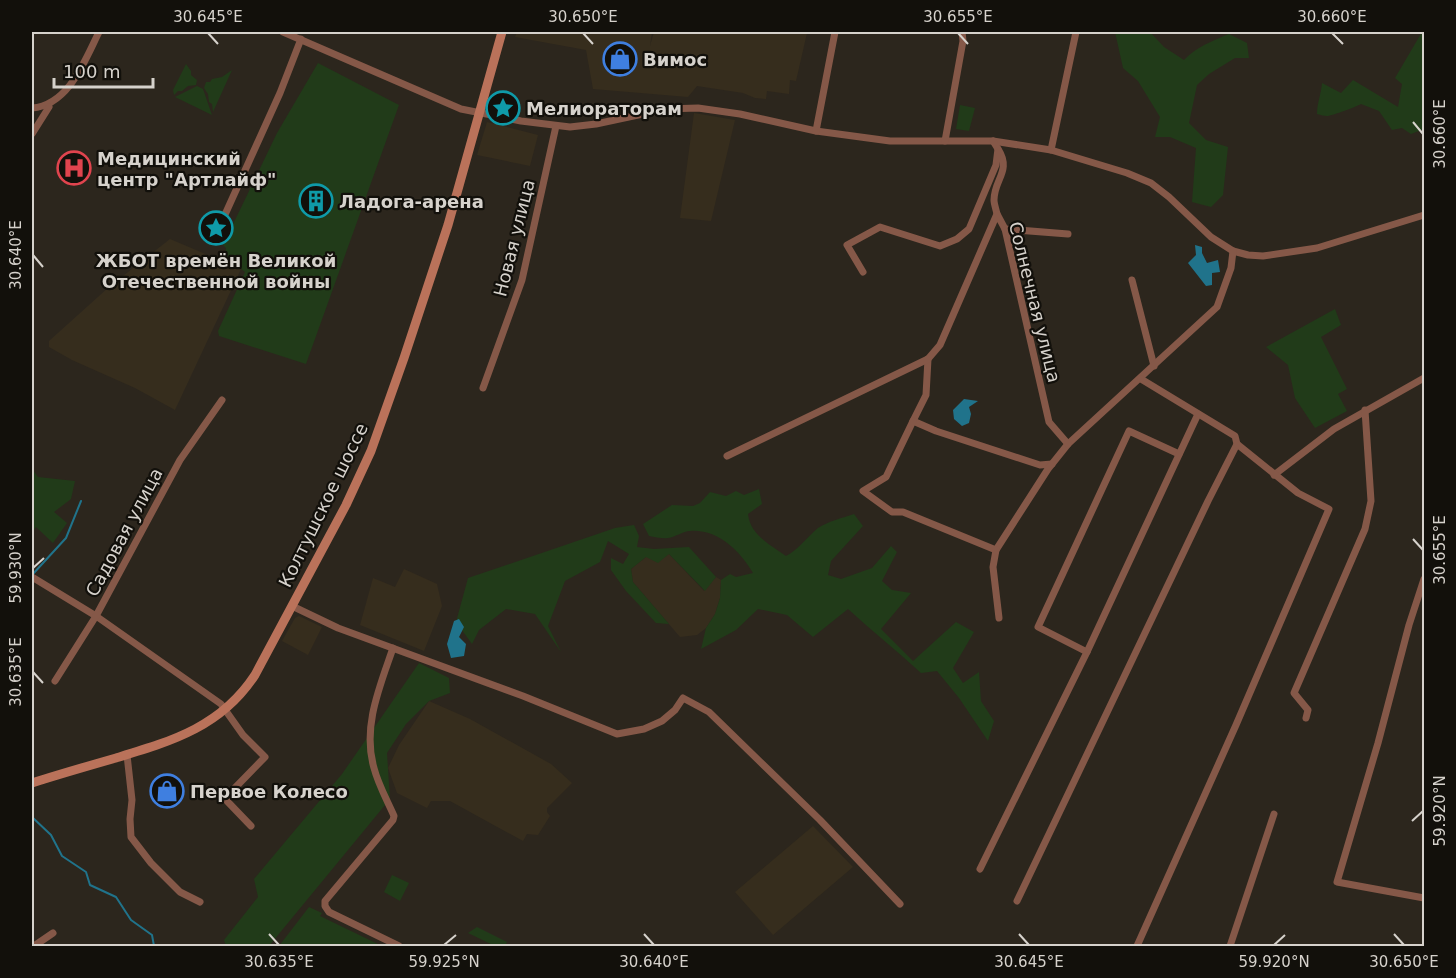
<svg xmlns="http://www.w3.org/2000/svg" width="1456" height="978" viewBox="0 0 1456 978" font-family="'DejaVu Sans',sans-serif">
  <rect width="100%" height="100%" fill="#2c261d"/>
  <g fill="#362d1d">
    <polygon points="517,32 652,32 650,46 654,32 813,32 807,33 796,81 790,80 789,94 767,91 766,99 755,98 743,93 697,86 688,97 593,89 586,50 515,37"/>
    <polygon points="694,113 735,120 711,221 680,218"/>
    <polygon points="487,122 538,135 530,166 477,155"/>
    <polygon points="170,239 241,269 175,410 135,388 72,360 49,347 49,341 109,287"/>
    <polygon points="669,554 704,591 716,577 721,580 720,598 715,614 706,628 697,635 680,637 633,582 631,569 646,557"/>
    <polygon points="404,569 437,584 442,606 424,651 360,625 373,578 395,587"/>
    <polygon points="299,616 322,627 308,655 282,641 295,618"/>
    <polygon points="429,701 470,719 551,764 572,783 547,808 547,812 550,816 538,835 527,834 523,841 450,801 431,801 427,808 397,793 388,768 399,745"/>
    <polygon points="813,826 853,867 773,935 735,892"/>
  </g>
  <g fill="#213b19">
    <path d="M1115,32H1150L1164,47L1184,60C1196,47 1212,41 1229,34L1247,43L1249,58H1235L1209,74L1197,85L1189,123L1206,140L1228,147L1223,195L1211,207L1192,202L1196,148L1170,137H1155L1160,117L1138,81L1123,68Z"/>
    <path d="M1422,32H1424V129L1411,134L1402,128L1392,130L1379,111L1361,104C1358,106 1332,116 1327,116C1324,116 1321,115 1317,114C1317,103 1321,95 1322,83L1341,93L1353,80L1398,107L1402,84L1395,78Z"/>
    <polygon points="318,63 399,105 306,364 219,336 218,331 245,272 225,256 226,248 223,245 277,133"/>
    <polygon points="186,64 191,71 191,75 197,80 196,85 188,86 182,91 178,91 174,95 173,90"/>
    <polygon points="232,70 213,112 212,104 209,102 208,94 204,88 206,82 210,82 212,79 222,77"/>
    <polygon points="197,86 203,89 212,115 175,97"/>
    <polygon points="960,105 975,108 969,131 956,129"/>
    <polygon points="1335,309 1341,325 1321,337 1347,389 1338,394 1347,411 1315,428 1295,398 1288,365 1266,347"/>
    <polygon points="32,469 38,477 75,481 71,499 54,512 67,523 53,543 36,527 32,533"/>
    <path d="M759,489L762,504L748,514C750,535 771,545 786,556C799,549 807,537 818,528C829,521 842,518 854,514L863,526L831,561L828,575L841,579L872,568L891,546L897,552L882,581L892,590L911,593L881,629L913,661L956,622L974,632L953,668L963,683L979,672L981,701L994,721L988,741L959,698L937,671L921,673C897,651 872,631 848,609L813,637L787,615L758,609L736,630L701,649L706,628L715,614L720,598L721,580L730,574L736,577L753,573C740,551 718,529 690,531C683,531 676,537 668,538C663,539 655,537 649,536L643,524L672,505L693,506L700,503L710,492L726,496L736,491L744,495Z"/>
    <polygon points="634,525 639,536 637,547 654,549 689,547 716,577 705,591 669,554 658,563 646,557 631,569 633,582 669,624 656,623 626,591 611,570 611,558 623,564 629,554 608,541 600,562 565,581 548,626 561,652 535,614 506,609 479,630 472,644 456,622 468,578 615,528"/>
    <polygon points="419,663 449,678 450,693 429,701 406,724 387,753 390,799 269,946 226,946 224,940 258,897 254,879 342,774"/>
    <polygon points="392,875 409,883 400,901 384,892"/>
    <polygon points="309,907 322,913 320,916 382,946 279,946"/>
    <polygon points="477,927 507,942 505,946 495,946 468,933"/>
  </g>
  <g fill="#20738b">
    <polygon points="1195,245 1202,247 1202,253 1207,263 1218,260 1220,272 1212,273 1212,285 1206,286 1188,263 1196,255"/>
    <polygon points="964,399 978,401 969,407 971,414 969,423 962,426 954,419 953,410"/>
    <polygon points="459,619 464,627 459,637 466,644 464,656 451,658 447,644 454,621"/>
  </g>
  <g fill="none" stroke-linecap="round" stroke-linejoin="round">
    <g stroke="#20738b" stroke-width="2">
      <polyline points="32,575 66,538 81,501"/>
      <polyline points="32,817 51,835 62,856 86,872 90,885 116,897 131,920 152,935 154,946"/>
    </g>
    <g stroke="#855848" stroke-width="7">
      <polyline points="283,32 461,109 521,121 570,127 596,124 666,109 698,108 740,114 816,131 890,141 993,141 1051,150 1127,173 1151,183 1169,197 1211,237 1233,251 1248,255 1263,256 1317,248 1424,215"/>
      <path d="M32,108C69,105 85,60 99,32"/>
      <polyline points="816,131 835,32"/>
      <polyline points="32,134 49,107"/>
      <polyline points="945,141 963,41 962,32"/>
      <polyline points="1051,150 1076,32"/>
      <path d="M997,214C996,209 994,204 994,200C994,179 1012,171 998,149"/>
      <polyline points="223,219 280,93 301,39"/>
      <polyline points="1005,229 1068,234"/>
      <polyline points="863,272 847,245 880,227 940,246 957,239 969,229 996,165 998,149 993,141"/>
      <polyline points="1132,280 1154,366"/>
      <polyline points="928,359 926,395 913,421 936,431 1040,465 1052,464"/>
      <polyline points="483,388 522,280 556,126"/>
      <polyline points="913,421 886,477 863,491 892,512 903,512 996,550 1048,469 1068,444 1217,307 1231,268 1233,251"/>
      <polyline points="727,456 928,359 940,345 997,214 1005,229 1049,422 1068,444"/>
      <polyline points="1274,475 1334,429 1424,378"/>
      <polyline points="996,550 993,567 999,618"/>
      <polyline points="32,577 96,616 221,704 243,735 265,757 229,794 227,801 251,826"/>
      <polyline points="1424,579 1409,625 1378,743 1337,882 1424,898"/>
      <polyline points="292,606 338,628 523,696 617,734 644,729 662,721 675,710 683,698 709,712 820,820 900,904"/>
      <path d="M393,648C380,686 362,727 374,768C378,784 387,800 394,816L393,820L325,901V906L329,912L399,946"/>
      <polyline points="1087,652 1038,627 1129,431 1179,454"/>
      <polyline points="55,681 96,616 180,460 222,400"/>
      <polyline points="1306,718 1308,710 1294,693 1365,529 1371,501 1365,410"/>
      <polyline points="127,755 132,800 130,819 131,837 151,863 180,892 200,902"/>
      <polyline points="980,869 1087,652 1198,414"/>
      <polyline points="1017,901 1208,501 1237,444"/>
      <polyline points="34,946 53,933"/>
      <polyline points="1137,946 1236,725 1329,509 1298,493 1237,444 1235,436 1141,379"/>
      <polyline points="1230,946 1274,814"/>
    </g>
    <path stroke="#ba725a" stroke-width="9" d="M32,783C60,774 88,766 116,758C172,741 221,727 255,675L346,505L371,451L404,358L448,225L502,32"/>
  </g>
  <path fill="none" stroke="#d6d2cc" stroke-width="2" d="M208,33L218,44M583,33L593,44M958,33L968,44M1332,33L1343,44M1413,122L1423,134M33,255L43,267M1413,539L1423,550M33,568L44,558M33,672L43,683M1412,821L1423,811M269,934L279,945M644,934L654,945M1019,934L1029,945M1394,934L1404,945M444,945L456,935M1274,945L1285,935"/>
  <defs>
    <symbol id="shop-ring" viewBox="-11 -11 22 22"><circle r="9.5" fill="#12100b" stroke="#3f7fe0" stroke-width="1.5"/><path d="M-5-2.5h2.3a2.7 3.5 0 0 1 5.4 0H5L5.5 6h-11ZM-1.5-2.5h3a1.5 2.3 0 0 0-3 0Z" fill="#3f7fe0"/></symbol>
    <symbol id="sight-ring" viewBox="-11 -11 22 22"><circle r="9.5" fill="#12100b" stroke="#0f9aa8" stroke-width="1.5"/><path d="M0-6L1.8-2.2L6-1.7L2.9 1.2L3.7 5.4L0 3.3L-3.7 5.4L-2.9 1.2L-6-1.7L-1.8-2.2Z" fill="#0f9aa8"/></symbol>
    <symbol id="hospital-ring" viewBox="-11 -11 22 22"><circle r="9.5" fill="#12100b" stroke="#e0444e" stroke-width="1.5"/><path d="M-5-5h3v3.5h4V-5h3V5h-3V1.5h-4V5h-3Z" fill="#e0444e"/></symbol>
    <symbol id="building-ring" viewBox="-11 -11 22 22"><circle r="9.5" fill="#12100b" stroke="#0f9aa8" stroke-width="1.5"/><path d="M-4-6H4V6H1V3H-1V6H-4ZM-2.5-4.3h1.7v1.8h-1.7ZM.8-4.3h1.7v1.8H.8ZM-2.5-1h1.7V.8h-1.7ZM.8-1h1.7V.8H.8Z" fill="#0f9aa8"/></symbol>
  </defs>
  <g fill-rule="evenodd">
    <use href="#shop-ring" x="601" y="40" width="38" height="38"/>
    <use href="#sight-ring" x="484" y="89" width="38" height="38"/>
    <use href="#hospital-ring" x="55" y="149" width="38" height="38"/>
    <use href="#building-ring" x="297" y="182" width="38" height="38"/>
    <use href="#sight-ring" x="197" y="209" width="38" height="38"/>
    <use href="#shop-ring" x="148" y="772" width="38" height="38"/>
  </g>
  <g text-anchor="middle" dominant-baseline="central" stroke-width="4.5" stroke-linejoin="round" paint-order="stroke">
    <g font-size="18" font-weight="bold" fill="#d6d2cc" stroke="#12100b" text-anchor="start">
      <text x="643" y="59">Вимос</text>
      <text x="526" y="108">Мелиораторам</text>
      <text x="97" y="158">Медицинский<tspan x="97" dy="21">центр "Артлайф"</tspan></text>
      <text x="339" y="201">Ладога-арена</text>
      <text x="216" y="260" text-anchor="middle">ЖБОТ времён Великой<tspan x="216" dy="21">Отечественной войны</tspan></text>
      <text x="190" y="791">Первое Колесо</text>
    </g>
    <g font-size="18" fill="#d6d2cc" stroke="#12100b">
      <text transform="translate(514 238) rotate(-76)">Новая улица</text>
      <text transform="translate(1035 302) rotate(76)">Солнечная улица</text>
      <text transform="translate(323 505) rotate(-64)">Колтушское шоссе</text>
      <text transform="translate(124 532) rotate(-62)">Садовая улица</text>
    </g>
  </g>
  <rect width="1456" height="978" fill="none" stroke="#12100b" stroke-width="66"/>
  <path d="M54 78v9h99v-9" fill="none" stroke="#d6d2cc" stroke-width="3"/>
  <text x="63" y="78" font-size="18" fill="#d6d2cc" stroke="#12100b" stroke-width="4.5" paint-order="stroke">100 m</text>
  <rect x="33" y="33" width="1390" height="912" fill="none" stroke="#d6d2cc" stroke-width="2"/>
  <g font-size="15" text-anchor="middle" fill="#d6d2cc">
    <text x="208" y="22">30.645°E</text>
    <text x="583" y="22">30.650°E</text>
    <text x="958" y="22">30.655°E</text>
    <text x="1332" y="22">30.660°E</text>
    <text transform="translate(1440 134) rotate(-90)" y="5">30.660°E</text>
    <text transform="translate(16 255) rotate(-90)" y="5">30.640°E</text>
    <text transform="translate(1440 550) rotate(-90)" y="5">30.655°E</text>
    <text transform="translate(16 568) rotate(-90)" y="5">59.930°N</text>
    <text transform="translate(16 672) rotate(-90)" y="5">30.635°E</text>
    <text transform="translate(1440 811) rotate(-90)" y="5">59.920°N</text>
    <text x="279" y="967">30.635°E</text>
    <text x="444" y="967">59.925°N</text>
    <text x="654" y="967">30.640°E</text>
    <text x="1029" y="967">30.645°E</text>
    <text x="1274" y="967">59.920°N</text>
    <text x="1404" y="967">30.650°E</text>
  </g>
</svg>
